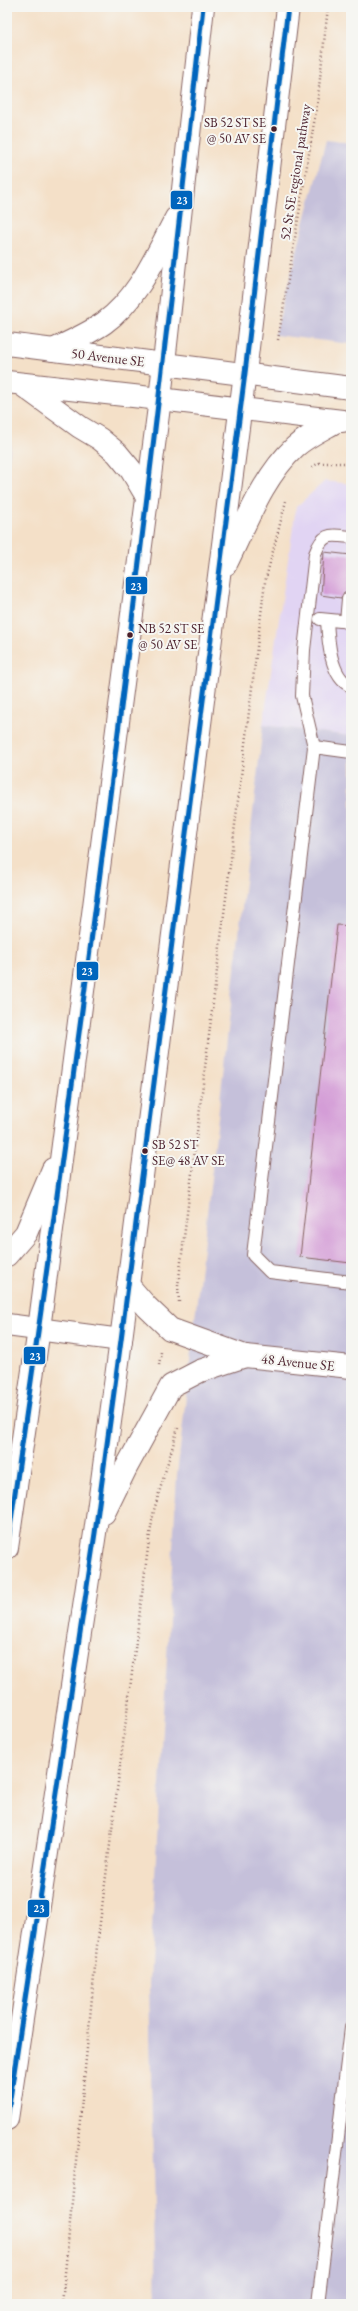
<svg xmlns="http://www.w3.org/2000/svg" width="358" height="2311" viewBox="0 0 358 2311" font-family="'EB Garamond',serif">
  <rect width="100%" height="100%" fill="#f6f6f2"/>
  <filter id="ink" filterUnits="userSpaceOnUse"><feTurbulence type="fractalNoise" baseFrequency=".025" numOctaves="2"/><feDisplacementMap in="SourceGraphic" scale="8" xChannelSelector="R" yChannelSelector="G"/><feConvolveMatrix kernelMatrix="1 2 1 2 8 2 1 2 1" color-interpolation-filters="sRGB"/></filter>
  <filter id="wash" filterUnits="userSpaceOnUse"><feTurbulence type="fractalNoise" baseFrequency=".012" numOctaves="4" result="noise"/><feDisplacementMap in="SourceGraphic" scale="16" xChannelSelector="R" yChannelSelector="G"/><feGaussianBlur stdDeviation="0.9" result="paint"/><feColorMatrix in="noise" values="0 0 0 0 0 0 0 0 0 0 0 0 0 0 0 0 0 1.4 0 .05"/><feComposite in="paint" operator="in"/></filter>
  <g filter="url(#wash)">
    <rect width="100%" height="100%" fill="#f4e0c8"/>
    <polygon fill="#e1d4f3" points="325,481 351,484 351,736 263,725 296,507"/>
    <g fill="#c5c0da">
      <polygon points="326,140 351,143 351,344 275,335"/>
      <polygon points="7,441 11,442 7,475"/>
      <polygon points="263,725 351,736 351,2304 156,2304 149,1984 177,1475"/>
    </g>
    <g id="blocks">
      <g fill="#d49dd7">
        <polygon points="324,552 351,555 351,592 344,592 341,598 321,595"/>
        <polygon points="337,925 351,926 351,1263 300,1257"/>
      </g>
    </g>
  </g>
  <g filter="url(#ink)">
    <use href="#blocks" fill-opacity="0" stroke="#866362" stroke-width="1"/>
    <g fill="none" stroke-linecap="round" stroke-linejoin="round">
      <defs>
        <g id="lane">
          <polyline points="320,619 351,622"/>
          <path d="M327,620C328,639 330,678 351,686"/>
          <polyline points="346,622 348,599"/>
          <path d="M314,747L302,696L304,650L315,554C323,532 330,535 351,537"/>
          <polyline points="351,752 314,747 253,1255 270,1272 351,1282"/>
          <polyline points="318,2304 351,2028"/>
        </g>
        <g id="street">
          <polyline points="7,344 164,364"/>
          <polyline points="7,382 160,399"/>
          <polyline points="7,1325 121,1340"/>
          <polyline points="245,1356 351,1367"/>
        </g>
        <g id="secondary">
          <path d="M53,350C70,342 88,334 104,323C139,298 156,255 176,218"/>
          <polyline points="164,364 351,388"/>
          <polyline points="21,384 80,427 100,439 117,453 131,470 147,497"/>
          <polyline points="160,399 342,421"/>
          <path d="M226,564C246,524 262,478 295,447C307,436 323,429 337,421"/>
          <polyline points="7,1255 26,1233 53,1169"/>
          <polyline points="128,1285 147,1307 170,1329 245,1356"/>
          <polyline points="104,1513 126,1468 171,1386 200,1371 245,1356"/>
          <polyline points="7,1548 39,1329 160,399 203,7"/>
          <polyline points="7,2119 95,1533 121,1340 245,373 288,7"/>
        </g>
      </defs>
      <use href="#lane" stroke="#866362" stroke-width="14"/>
      <use href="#street" stroke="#866362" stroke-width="24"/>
      <use href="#secondary" stroke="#866362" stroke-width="24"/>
      <g stroke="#866362" stroke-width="2.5" stroke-dasharray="1 3" stroke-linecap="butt">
        <polyline points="278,340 317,105 328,7"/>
        <polyline points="312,467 319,463 351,463"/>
        <polyline points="179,1302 178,1286 265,582 286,501"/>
        <polyline points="159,1365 161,1352"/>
        <polyline points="62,2304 97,1946 149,1540 154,1510 178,1428"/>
      </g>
      <use href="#lane" stroke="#fff" stroke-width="12"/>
      <use href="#street" stroke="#fff" stroke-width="22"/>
      <use href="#secondary" stroke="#fff" stroke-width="22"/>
      <defs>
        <g id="bus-1">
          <path d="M7,1548C82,1036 147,522 203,7"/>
          <polyline points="7,2119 95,1533 121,1340 245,373 288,7"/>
        </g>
      </defs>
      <use href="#bus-1" stroke="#f6f6f2" stroke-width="8"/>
      <use href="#bus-1" stroke="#0065bd" stroke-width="5"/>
    </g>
  </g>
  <g fill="#4a1f2b" stroke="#f6f6f2" stroke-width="1.5">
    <circle cx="274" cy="129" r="3.5"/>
    <circle cx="130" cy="635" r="3.5"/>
    <circle cx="145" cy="1151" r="3.5"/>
  </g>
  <g text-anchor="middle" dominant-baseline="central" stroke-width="4" stroke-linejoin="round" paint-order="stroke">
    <g font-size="13" fill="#4a1f2b" stroke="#f6f6f2" text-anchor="start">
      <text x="266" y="122" text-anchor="end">SB 52 ST SE<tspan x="266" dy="16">@ 50 AV SE</tspan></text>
      <text x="138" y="628">NB 52 ST SE<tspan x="138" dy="16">@ 50 AV SE</tspan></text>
      <text x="152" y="1144">SB 52 ST<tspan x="152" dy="16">SE@ 48 AV SE</tspan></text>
    </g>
    <g font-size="14" fill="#4a1f2b" stroke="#f6f6f2">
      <text transform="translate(295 172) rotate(-81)">52 St SE regional pathway</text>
      <text transform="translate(108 357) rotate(7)">50 Avenue SE</text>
      <text transform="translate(298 1362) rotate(6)">48 Avenue SE</text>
    </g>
  </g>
  <g stroke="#f6f6f2" stroke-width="1.5">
    <rect x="170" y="190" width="23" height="20" rx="4" fill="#0065bd"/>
    <rect x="125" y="576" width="23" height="19" rx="4" fill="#0065bd"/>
    <rect x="76" y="961" width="23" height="20" rx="4" fill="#0065bd"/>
    <rect x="23" y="1346" width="23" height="19" rx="4" fill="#0065bd"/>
    <rect x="27" y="1899" width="23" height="19" rx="4" fill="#0065bd"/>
  </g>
  <g font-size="11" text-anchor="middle" font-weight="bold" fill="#fff">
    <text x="182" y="204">23</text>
    <text x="136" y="590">23</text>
    <text x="87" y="975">23</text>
    <text x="35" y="1360">23</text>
    <text x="39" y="1912">23</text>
  </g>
  <rect width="358" height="2311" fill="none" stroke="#f6f6f2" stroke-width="24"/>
</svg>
